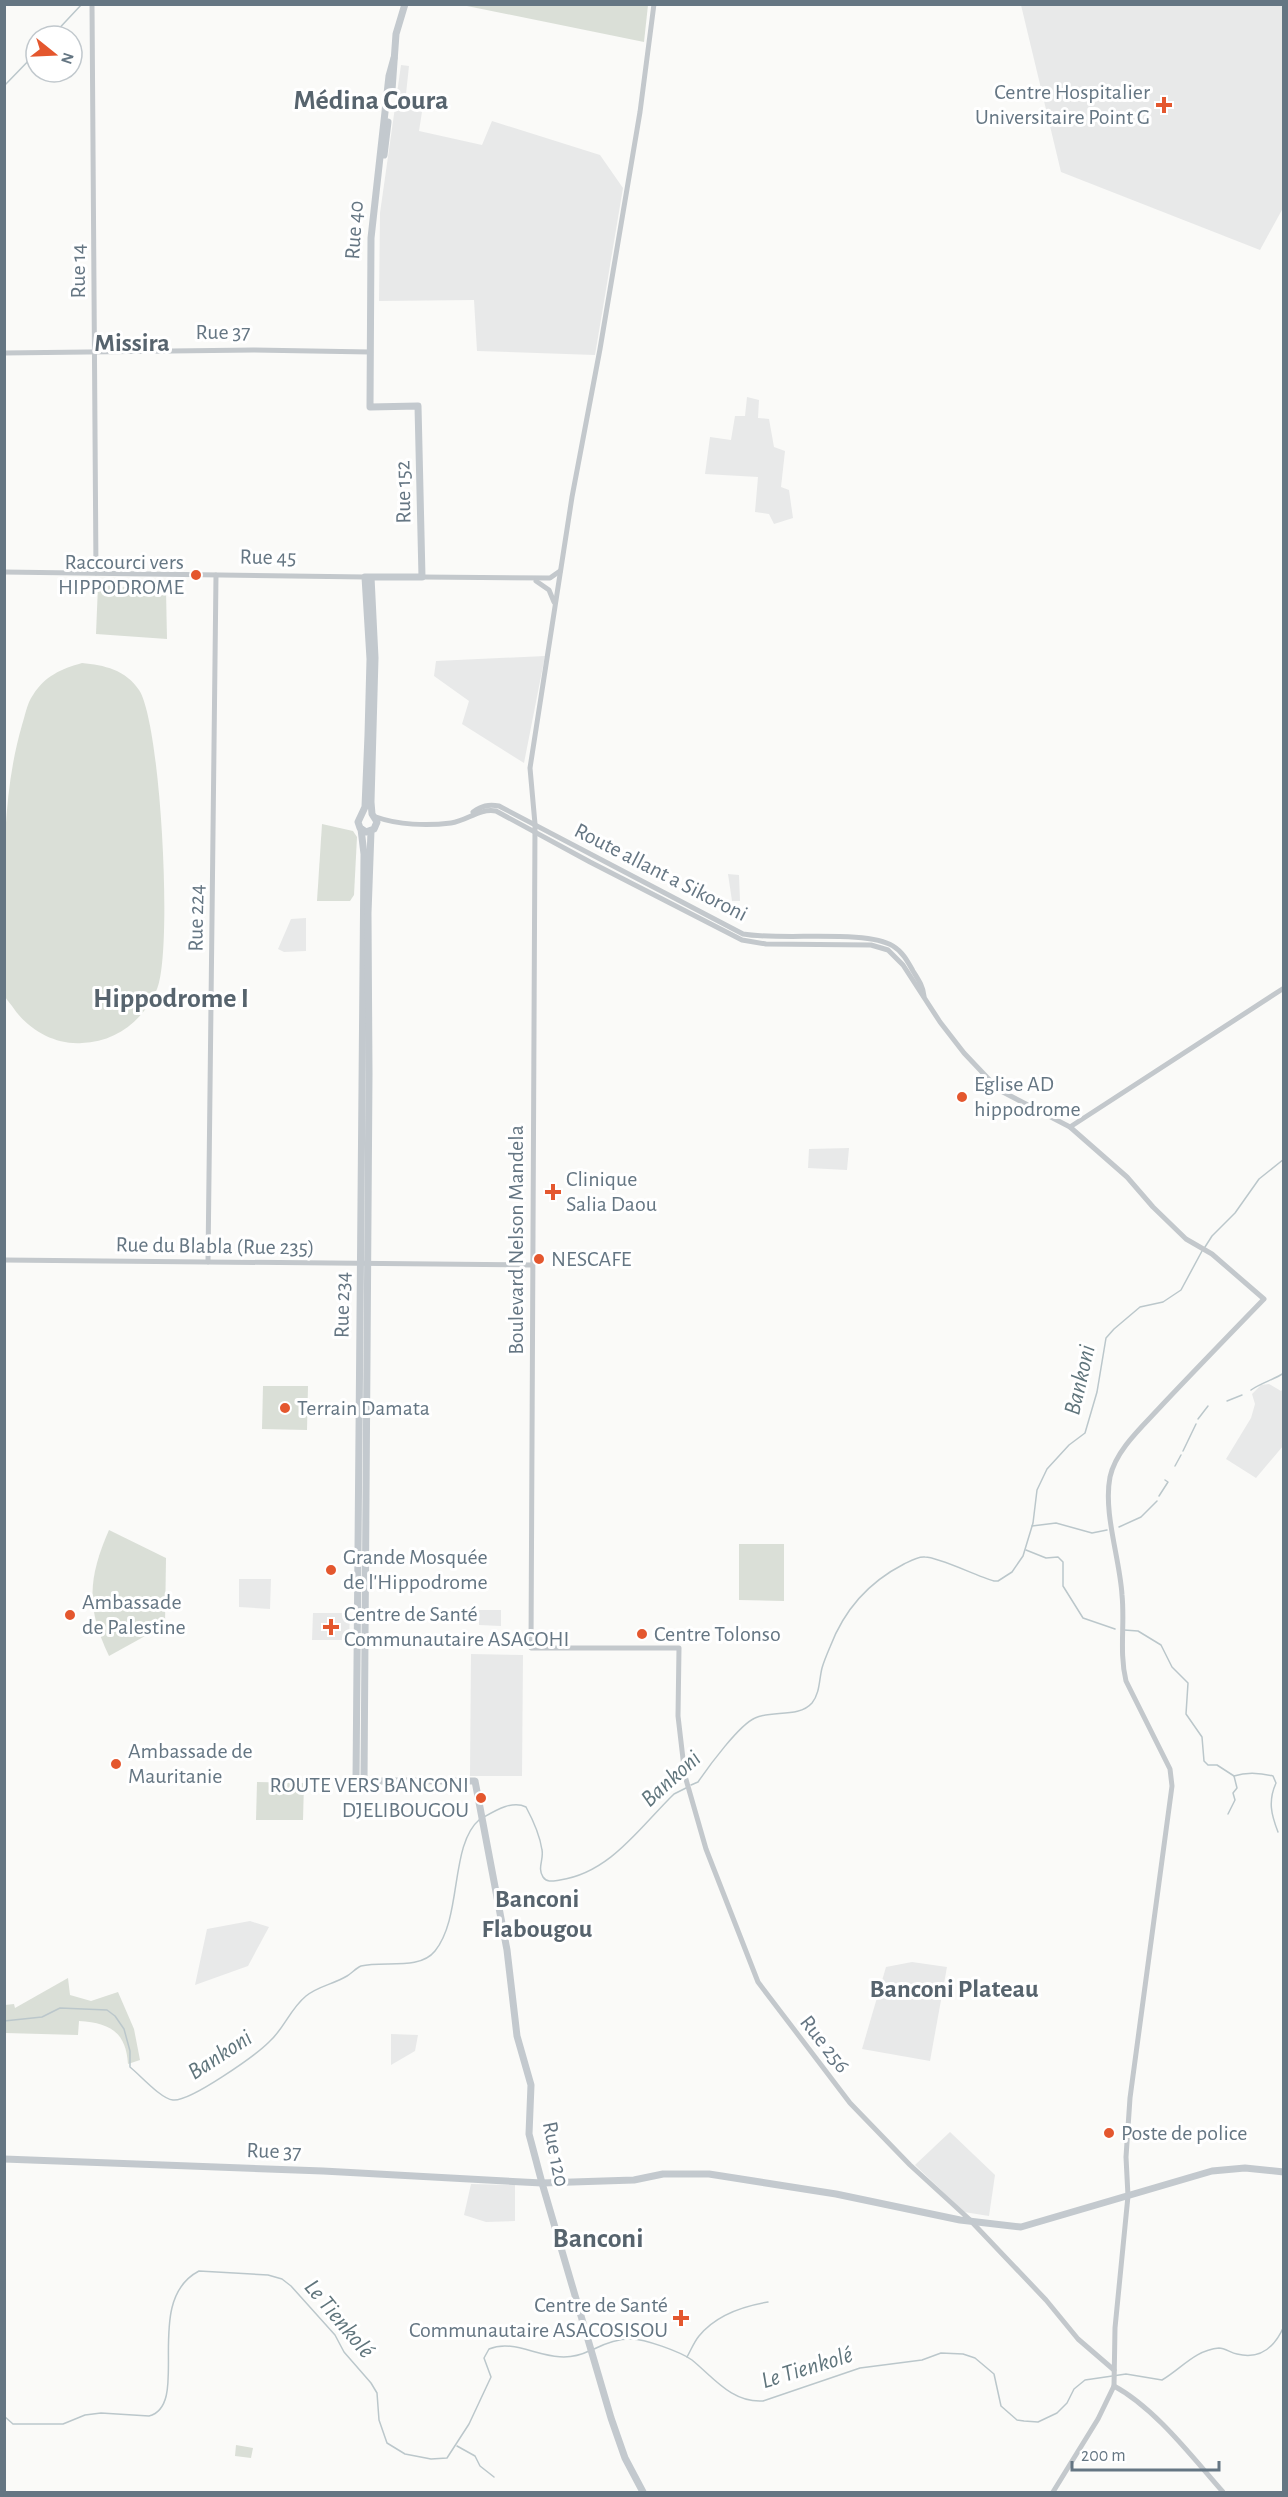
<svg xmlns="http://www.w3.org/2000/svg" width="1288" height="2497" viewBox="0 0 1288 2497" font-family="'Alegreya Sans',sans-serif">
  <rect width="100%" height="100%" fill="#fafaf8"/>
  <g fill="#e8e9e9">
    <polygon points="1021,5 1283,5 1283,208 1260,250 1061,172"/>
    <polygon points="401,65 409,66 406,94 424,99 419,131 482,145 492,121 600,155 623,188 595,355 477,351 474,300 379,301 380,213"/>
    <polygon points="747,397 759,400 758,418 769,419 774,447 785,451 781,487 789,490 793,518 774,524 769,514 755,512 758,477 705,474 710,437 731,440 735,416 745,416"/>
    <polygon points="545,656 524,763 462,724 469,701 434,676 436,661"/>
    <polygon points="728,874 739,875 740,901 732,901"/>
    <polygon points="306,918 306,951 284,952 278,949 291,919"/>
    <polygon points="849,1148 847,1170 808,1168 809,1149"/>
    <polygon points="1269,1384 1281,1391 1283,1389 1283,1446 1256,1478 1226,1459 1251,1418 1255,1404 1252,1394 1261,1385"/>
    <polygon points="239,1579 271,1579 270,1609 239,1607"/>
    <polygon points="479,1610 501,1610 501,1626 479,1625"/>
    <polygon points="313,1613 350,1613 349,1640 312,1640"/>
    <polygon points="471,1654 523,1655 522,1776 470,1776"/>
    <polygon points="250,1921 269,1927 248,1966 195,1985 207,1929"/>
    <polygon points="912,1962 947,1967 930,2061 862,2049 886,1967"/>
    <polygon points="391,2034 418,2035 415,2051 391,2065"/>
    <polygon points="950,2132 995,2175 989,2216 964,2212 915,2165"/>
    <polygon points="471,2184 515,2185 515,2221 486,2222 464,2215"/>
  </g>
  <g fill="#dadfd7">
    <polygon points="462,5 648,4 648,5 644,42"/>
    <polygon points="98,585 166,590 167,639 96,634"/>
    <path d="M82,663C104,665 126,670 139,690C161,723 173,951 157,989C144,1020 116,1042 82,1043C54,1045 27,1029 12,1006C9,1002 5,998 4,994C1,977 4,956 4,938C4,867 2,794 22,725C25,716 27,703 33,695C45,676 61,669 82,663Z"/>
    <polygon points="322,824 353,831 357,837 354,895 350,901 317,901"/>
    <polygon points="263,1386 308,1386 307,1430 262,1429"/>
    <path d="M109,1530L166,1558L165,1625L109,1656C86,1608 88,1578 109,1530Z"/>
    <polygon points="739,1544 784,1544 784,1601 739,1600"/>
    <polygon points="257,1782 304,1783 303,1820 256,1820"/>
    <path d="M68,1978L70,1995L91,2001L118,1992L134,2029L140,2060L128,2064C126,2032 110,2023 79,2021L78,2035L5,2033V2005L14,2004L15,2008Z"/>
    <polygon points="236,2445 253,2448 251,2458 235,2456"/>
  </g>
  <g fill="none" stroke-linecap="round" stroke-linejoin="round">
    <g stroke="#bbc7cb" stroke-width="1.5">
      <polyline points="52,36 82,4"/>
      <polyline points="4,86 36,53"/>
      <polyline points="1205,1247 1212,1236 1235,1213 1259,1179 1284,1159"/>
      <path d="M1251,1390C1261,1383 1273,1380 1284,1373"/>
      <polyline points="1227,1401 1242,1395"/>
      <polyline points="1198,1419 1208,1406"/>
      <polyline points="1183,1451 1196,1424"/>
      <polyline points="1175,1466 1181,1455"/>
      <polyline points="1159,1496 1168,1482 1165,1480"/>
      <polyline points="1032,1526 1056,1523 1092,1533 1107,1530"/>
      <polyline points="1119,1527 1141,1517 1157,1501"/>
      <polyline points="1026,1550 1046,1558 1058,1557 1063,1562 1063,1586 1083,1618 1115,1629"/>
      <polyline points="1124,1630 1138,1631 1161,1645 1172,1667 1188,1683 1186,1714 1202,1737 1204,1761 1208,1765 1217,1765 1234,1776 1237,1788 1233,1793 1235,1800 1228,1814"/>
      <path d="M1234,1776C1246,1772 1261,1773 1273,1776L1276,1783C1268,1801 1271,1814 1278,1832"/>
      <path d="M691,1785L698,1782C709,1766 739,1725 755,1718C772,1710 799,1718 812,1703C820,1693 819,1680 822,1668C824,1661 827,1654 830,1647C844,1610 869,1582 904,1564C910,1561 918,1556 925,1557C939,1557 976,1576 994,1581H998L1012,1572L1023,1556L1033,1523L1037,1490L1047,1469L1069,1445L1085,1433L1097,1392L1106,1338L1114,1329L1140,1307L1163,1302L1181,1290L1202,1251"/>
      <path d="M484,1817C496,1810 513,1800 526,1807C533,1820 540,1836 542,1850C544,1859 537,1868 543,1877C547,1883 553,1881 560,1880C610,1873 640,1827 674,1794L686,1788"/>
      <path d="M4,2021L42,2017L60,2008L107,2010L115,2016L124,2029L130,2051V2067C140,2075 161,2099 173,2100C190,2102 256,2055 269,2042C284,2029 290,2009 306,1996C318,1986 334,1984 347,1976C352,1973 356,1968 361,1966C383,1960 419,1971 435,1951C463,1916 449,1845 480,1819"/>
      <path d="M594,2349C604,2344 619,2339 630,2339C643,2338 681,2352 692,2360C714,2378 732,2403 763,2401L860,2368L922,2360L941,2353L963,2354L975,2358L994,2374L1001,2406L1017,2420L1024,2421L1038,2422L1057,2413L1067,2403L1074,2389L1085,2380L1126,2374L1162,2380C1181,2369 1195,2350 1219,2348C1225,2348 1231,2353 1237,2354C1261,2360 1275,2347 1284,2326"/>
      <path d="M687,2357C691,2350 694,2342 699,2336C716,2315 744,2306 768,2302"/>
      <path d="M4,2416L13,2424H63L85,2415L101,2413L149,2416C192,2405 141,2301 199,2271L268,2275L282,2279L291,2286L335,2335L344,2352L371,2383L377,2393L379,2420L387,2443L405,2454L431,2459L447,2458L469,2424L491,2377L484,2358L489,2349C520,2336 551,2370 589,2351"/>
      <polyline points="457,2446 475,2456 480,2466 494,2477"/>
    </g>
    <g stroke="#c3c8cc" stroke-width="5">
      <polyline points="92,4 96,573"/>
      <polyline points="654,4 640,112 600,349 572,497 530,768 535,824 531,1648 679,1648 678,1716 685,1776 706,1849 758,1982 850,2103 910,2165 969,2219 1046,2300 1078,2339 1114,2370"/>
      <polyline points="4,353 254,350 370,352"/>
      <polyline points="4,572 365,577"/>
      <polyline points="422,577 550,578 560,571"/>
      <polyline points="536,581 549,590 554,602"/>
      <path d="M473,812C482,806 488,804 499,806L743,934C781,941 866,929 893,946C903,952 908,962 913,971C918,979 923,986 924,996"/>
      <path d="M376,817C398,825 427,826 451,823C467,821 479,808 496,811L590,862L742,940L766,944L871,945L888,950L903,965L940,1022L964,1053L999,1090L1070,1127L1127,1177L1153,1207L1186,1239L1212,1254L1264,1299C1230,1334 1196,1369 1163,1404C1144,1425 1116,1449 1110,1477C1103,1513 1120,1559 1122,1595C1125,1624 1119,1652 1126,1681L1170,1769L1172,1786L1130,2098L1126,2157L1128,2196L1115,2328L1114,2386L1098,2419L1053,2492"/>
      <polyline points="1070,1127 1284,988"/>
      <polyline points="4,1260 532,1265"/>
      <polyline points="208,1262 216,575"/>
      <path d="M1114,2386C1155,2408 1192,2457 1223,2492"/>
    </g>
    <g stroke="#c3c9ce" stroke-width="7">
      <polyline points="392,90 396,34 405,4"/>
      <polyline points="384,155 388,122"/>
      <polyline points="371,577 375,658 371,802 372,814 377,822 374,829 366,832 360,828 358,822 365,807 368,735 370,659 365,577 422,577 418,406 370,407 371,238 389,76 394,58"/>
      <polyline points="361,829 364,854 356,1781 475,1781 507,1950 517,2036 531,2085 529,2134 542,2183 611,2418 625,2458 643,2492"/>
      <polyline points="364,1781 369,1074 368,913 371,831"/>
      <polyline points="4,2159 323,2171 542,2183 634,2180 663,2174 709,2174 836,2194 960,2220 1021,2227 1212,2171 1245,2168 1284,2172"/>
    </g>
  </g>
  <g fill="#e4572e" stroke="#fff" stroke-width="2">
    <path d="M1161 96h6v6h6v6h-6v6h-6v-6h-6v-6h6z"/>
    <circle cx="196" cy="575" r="6"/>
    <circle cx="962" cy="1097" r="6"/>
    <path d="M550 1183h6v6h6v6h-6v6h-6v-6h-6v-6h6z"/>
    <circle cx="539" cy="1259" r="6"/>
    <circle cx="285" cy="1408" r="6"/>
    <circle cx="331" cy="1570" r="6"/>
    <circle cx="70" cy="1615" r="6"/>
    <path d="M328 1618h6v6h6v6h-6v6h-6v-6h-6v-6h6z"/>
    <circle cx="642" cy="1634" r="6"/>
    <circle cx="116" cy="1764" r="6"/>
    <circle cx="481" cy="1798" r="6"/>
    <circle cx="1109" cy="2133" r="6"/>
    <path d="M678 2309h6v6h6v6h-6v6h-6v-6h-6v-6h6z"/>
  </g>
  <g text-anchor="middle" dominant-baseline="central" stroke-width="6" stroke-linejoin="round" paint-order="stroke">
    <g font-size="22" fill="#657683" stroke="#fff" text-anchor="start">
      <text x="1150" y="92" text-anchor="end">Centre Hospitalier<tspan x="1150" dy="25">Universitaire Point G</tspan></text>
      <text x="184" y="562" text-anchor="end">Raccourci vers<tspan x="184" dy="25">HIPPODROME</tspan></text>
      <text x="974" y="1084">Eglise AD<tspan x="974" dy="25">hippodrome</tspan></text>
      <text x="566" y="1179">Clinique<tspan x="566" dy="25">Salia Daou</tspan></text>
      <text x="551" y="1259">NESCAFE</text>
      <text x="297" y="1408">Terrain Damata</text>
      <text x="343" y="1557">Grande Mosquée<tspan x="343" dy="25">de l'Hippodrome</tspan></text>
      <text x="82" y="1602">Ambassade<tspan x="82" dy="25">de Palestine</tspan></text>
      <text x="344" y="1614">Centre de Santé<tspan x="344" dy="25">Communautaire ASACOHI</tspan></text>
      <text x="654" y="1634">Centre Tolonso</text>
      <text x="128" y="1751">Ambassade de<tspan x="128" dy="25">Mauritanie</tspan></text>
      <text x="469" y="1785" text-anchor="end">ROUTE VERS BANCONI<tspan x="469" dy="25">DJELIBOUGOU</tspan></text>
      <text x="1121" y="2133">Poste de police</text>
      <text x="668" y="2305" text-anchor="end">Centre de Santé<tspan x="668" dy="25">Communautaire ASACOSISOU</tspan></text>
    </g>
    <g font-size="22" fill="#657683" stroke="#fff">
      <text transform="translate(354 230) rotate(-86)">Rue 40</text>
      <text transform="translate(78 271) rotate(-90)">Rue 14</text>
      <text x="223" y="332">Rue 37</text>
      <text transform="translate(403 492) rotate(-91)">Rue 152</text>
      <text transform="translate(268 557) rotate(1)">Rue 45</text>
      <text transform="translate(661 872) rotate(27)">Route allant a Sikoroni</text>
      <text transform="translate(196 918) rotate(-89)">Rue 224</text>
      <text transform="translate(516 1240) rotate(-90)">Boulevard Nelson Mandela</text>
      <text transform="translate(215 1246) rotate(1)">Rue du Blabla (Rue 235)</text>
      <text transform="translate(342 1305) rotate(-89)">Rue 234</text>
      <text transform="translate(825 2044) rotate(52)">Rue 256</text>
      <text transform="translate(274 2151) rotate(2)">Rue 37</text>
      <text transform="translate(556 2154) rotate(79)">Rue 120</text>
    </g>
    <g font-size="24" font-style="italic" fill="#60757c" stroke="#fff">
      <text transform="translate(1080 1380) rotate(-77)">Bankoni</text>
      <text transform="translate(671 1779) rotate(-42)">Bankoni</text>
      <text transform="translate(220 2055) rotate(-33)">Bankoni</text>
      <text transform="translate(339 2319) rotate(50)">Le Tienkolé</text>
      <text transform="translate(807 2368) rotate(-17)">Le Tienkolé</text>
    </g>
    <g font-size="26" font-weight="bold" fill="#57646e" stroke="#fff">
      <text x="132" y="343">Missira</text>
      <text x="537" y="1899">Banconi<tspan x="537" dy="30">Flabougou</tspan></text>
      <text x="954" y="1989">Banconi Plateau</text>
    </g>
    <g font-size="28" font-weight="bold" fill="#57646e" stroke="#fff">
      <text x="371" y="101">Médina Coura</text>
      <text x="171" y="999">Hippodrome I</text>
      <text x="598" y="2239">Banconi</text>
    </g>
  </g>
  <rect width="1288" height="2497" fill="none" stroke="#657683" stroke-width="12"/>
  <g transform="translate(54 54) rotate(108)"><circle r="28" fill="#ffffff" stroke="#c1c8cd" stroke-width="1.5"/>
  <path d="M0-4.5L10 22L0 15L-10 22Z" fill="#e4572e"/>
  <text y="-9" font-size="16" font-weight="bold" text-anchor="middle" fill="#657683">N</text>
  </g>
  <path d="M1072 2461v9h147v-9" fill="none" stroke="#657683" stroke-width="3"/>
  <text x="1081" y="2461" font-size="18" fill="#657683" stroke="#ffffff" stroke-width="4.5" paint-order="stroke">200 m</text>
</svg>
